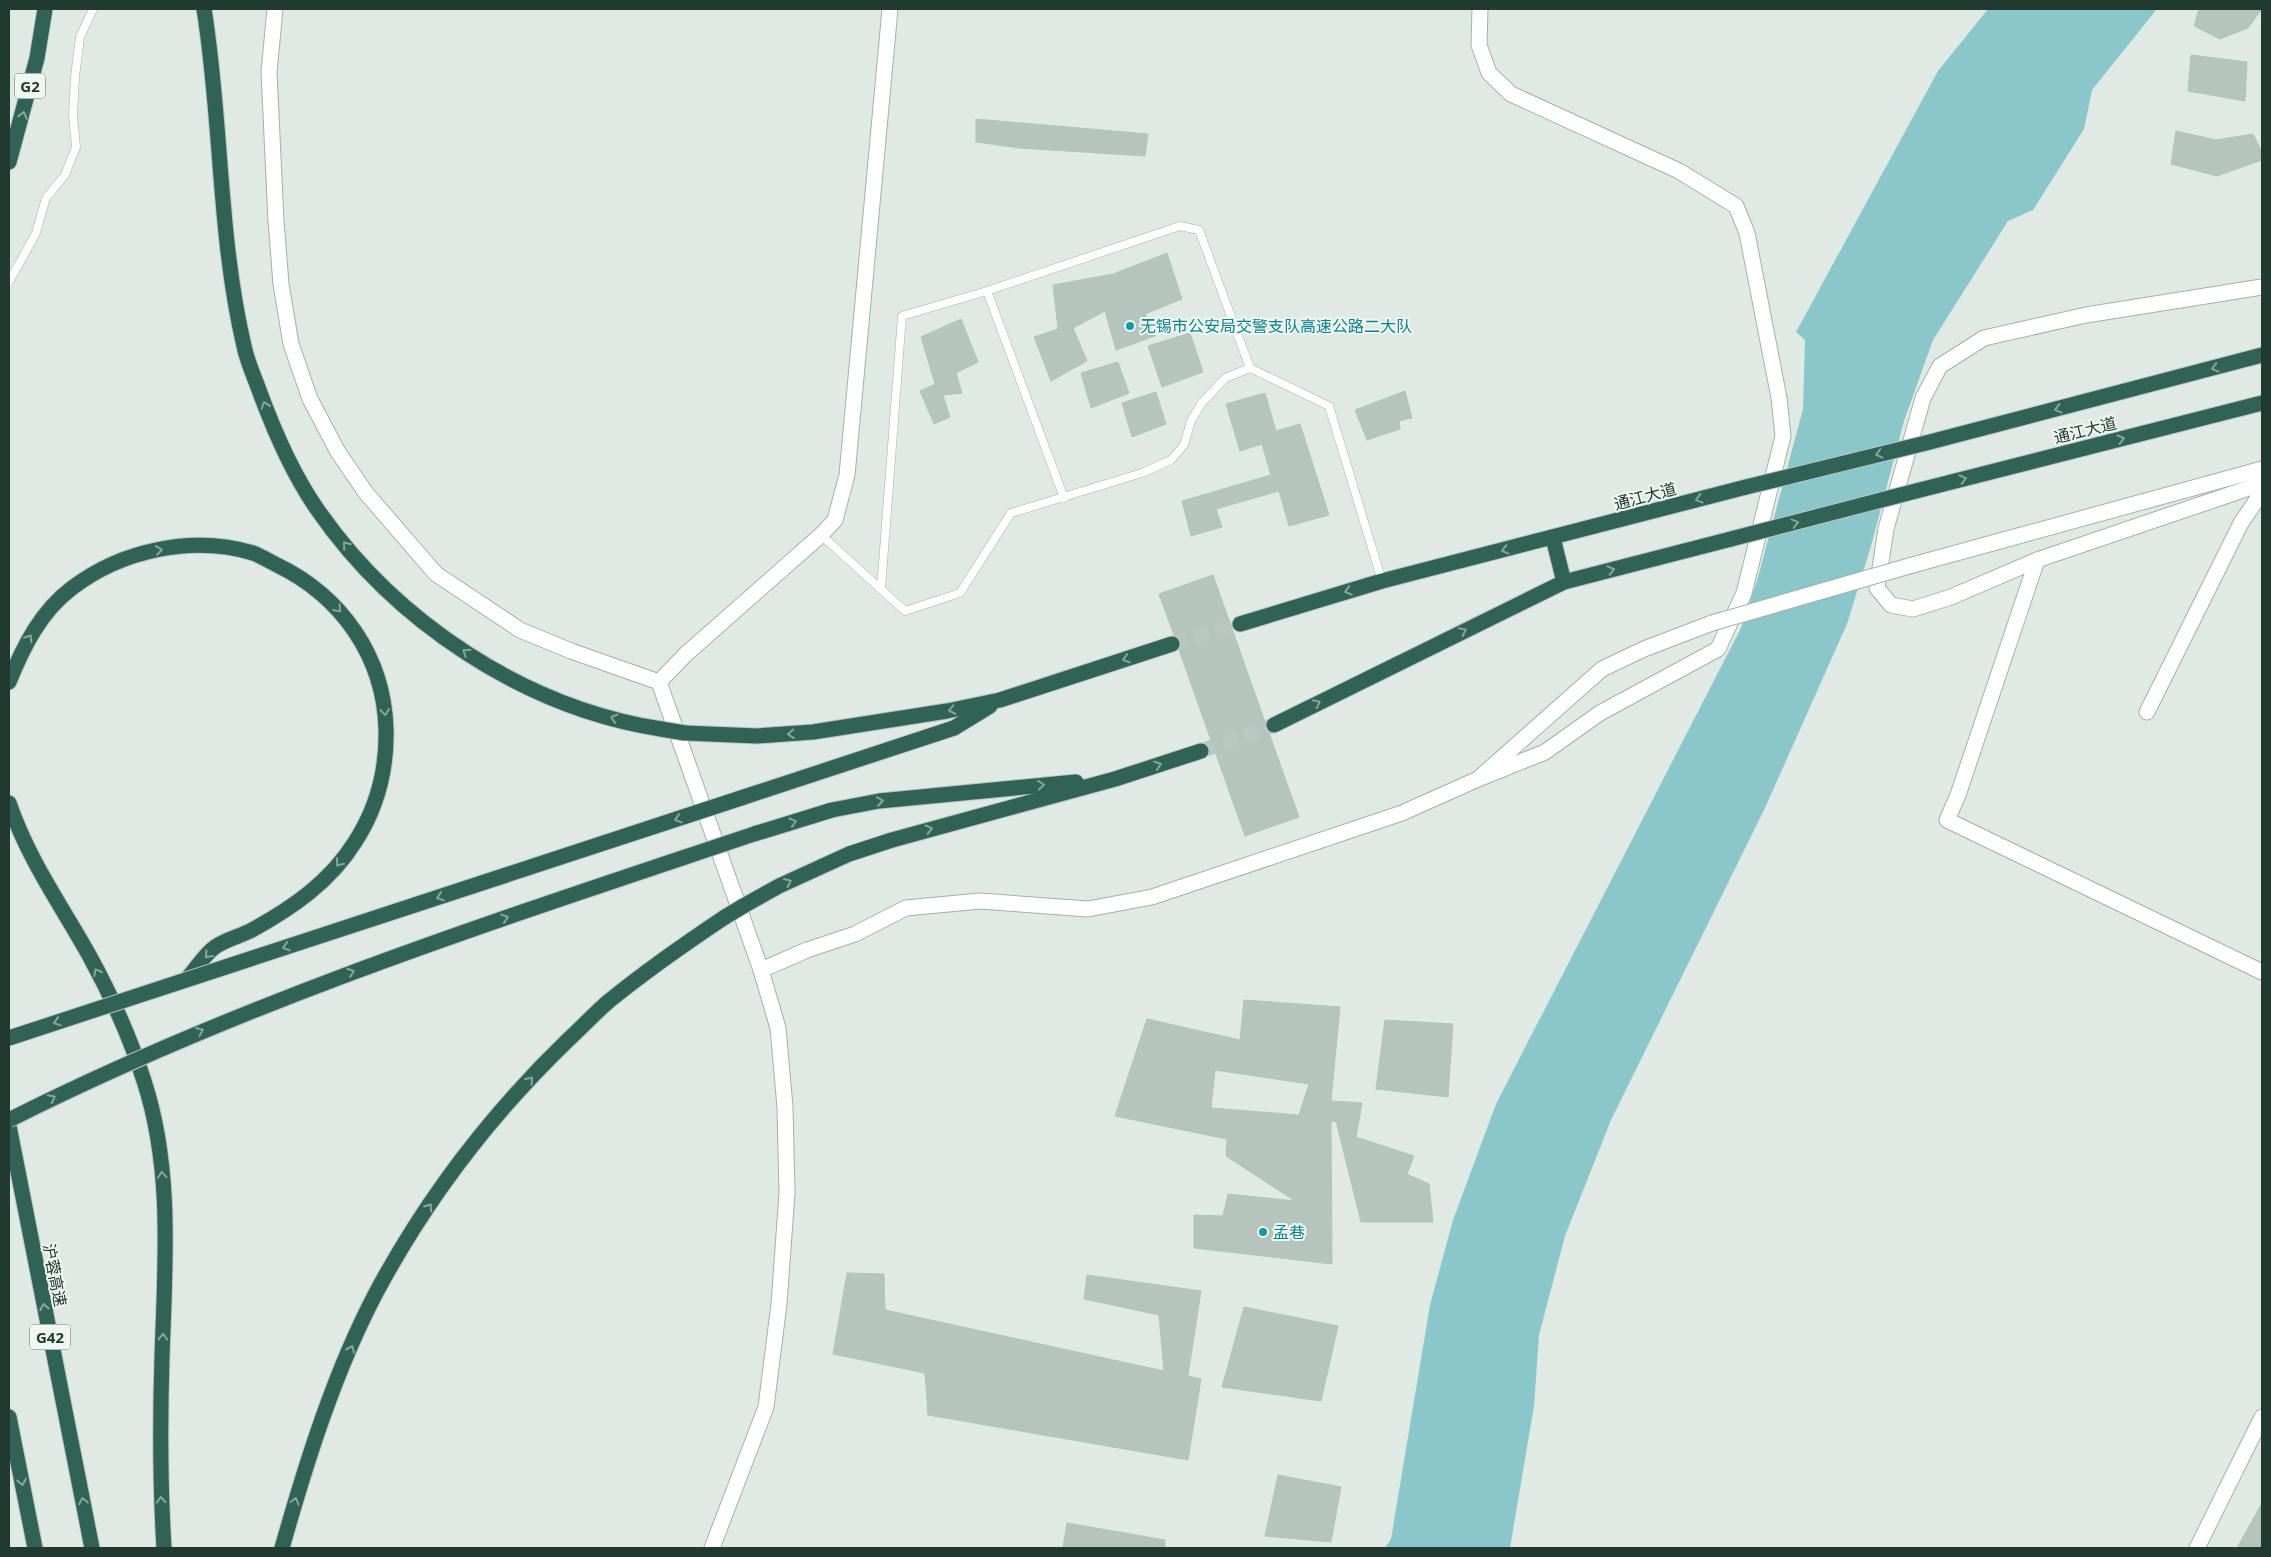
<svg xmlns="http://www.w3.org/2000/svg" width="2271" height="1557" viewBox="0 0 2271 1557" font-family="'Noto Sans','Noto Sans SC',sans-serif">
  <rect width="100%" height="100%" fill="#e0eae5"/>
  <polygon fill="#8bc6cb" points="1988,9 2157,9 2092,90 2084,129 2033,210 2008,221 1933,340 1904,421 1871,546 1847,624 1765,808 1611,1120 1565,1236 1539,1335 1534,1406 1510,1548 1385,1548 1391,1539 1430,1305 1453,1220 1496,1104 1741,628 1757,581 1803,409 1805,340 1796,332 1938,71"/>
  <g fill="#b6c4be" stroke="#b3c3bb" fill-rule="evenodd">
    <polygon points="2199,9 2262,9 2248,28 2220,39 2194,26"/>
    <polygon points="2191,55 2247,62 2245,101 2188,91"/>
    <polygon points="976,119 1148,134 1145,156 1019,148 976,142"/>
    <polygon points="2176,131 2216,140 2253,134 2262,152 2262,160 2217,176 2171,164"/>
    <polygon points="1167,253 1182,299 1145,314 1155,336 1116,350 1105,311 1073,328 1087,361 1051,381 1034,337 1058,329 1053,285 1113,274"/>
    <polygon points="961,319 978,362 956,373 962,393 943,395 950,417 934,424 920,391 935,384 921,337"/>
    <polygon points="1190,333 1203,372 1162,387 1148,346"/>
    <polygon points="1118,362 1129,393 1091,408 1081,373"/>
    <polygon points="1405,391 1412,418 1399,421 1400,429 1367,440 1355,410"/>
    <polygon points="1156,392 1166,424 1132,437 1122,403"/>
    <polygon points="1265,393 1276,431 1300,424 1329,515 1289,526 1279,491 1216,509 1222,527 1191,536 1182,501 1271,475 1262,444 1240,451 1226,404"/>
    <polygon points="1213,575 1265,722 1265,729 1269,733 1299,817 1245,836 1179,650 1181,641 1174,635 1159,594"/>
    <path d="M1244,1000L1340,1007L1331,1101L1362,1103L1356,1137L1414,1156L1407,1174L1429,1184L1433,1222H1361L1336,1121L1331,1122L1332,1264L1194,1248V1215L1223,1216L1228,1194L1295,1201L1226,1156L1227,1139L1115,1116L1147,1019L1240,1040ZM1215,1070L1309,1084L1299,1115L1211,1108Z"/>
    <polygon points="1385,1020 1453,1024 1448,1097 1376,1089"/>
    <polygon points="847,1273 884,1274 885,1310 1164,1371 1159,1315 1084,1299 1087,1275 1201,1291 1188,1376 1201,1379 1188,1460 928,1415 925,1373 833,1354"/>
    <polygon points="1244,1307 1338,1326 1321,1401 1222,1387"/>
    <polygon points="1278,1475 1341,1487 1331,1542 1265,1536"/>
    <polygon points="2262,1503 2262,1548 2237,1548"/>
    <polygon points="1067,1523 1165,1540 1165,1548 1063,1548"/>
  </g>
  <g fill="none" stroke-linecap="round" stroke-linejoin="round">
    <g stroke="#bac7c1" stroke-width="15" stroke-dasharray="15 8" stroke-linecap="butt">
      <polyline points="1172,644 1240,624"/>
      <polyline points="1201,751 1274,725"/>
    </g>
    <defs>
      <g id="lane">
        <polyline points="9,282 36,233 46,198 65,175 76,147 73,116 75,77 80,37 93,9"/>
        <polyline points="987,291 1180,226 1199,230 1250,368 1329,406 1382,581"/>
        <polyline points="821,535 905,611 960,593 1011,513 1142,473 1171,460 1184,445 1191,421 1201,404 1225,378 1250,368"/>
        <polyline points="881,589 902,316 987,291 1064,498"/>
      </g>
      <g id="street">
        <polyline points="275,9 269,72 276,221 281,284 291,344 310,399 338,452 366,493 436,574 520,630 571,651 659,682 686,654 821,535 835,520 847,475 890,9"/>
        <polyline points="2262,287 2086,315 1984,338 1940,366 1923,398 1886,529 1877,588 1891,605 1913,609 1951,597 2037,560 2249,488 2262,479"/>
        <polyline points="2037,560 1958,795 1947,820 2262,972"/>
        <polyline points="1909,566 2262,469"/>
        <polyline points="659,682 761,970 778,1028 785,1107 787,1193 779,1304 766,1407 712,1548"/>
        <polyline points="2147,712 2241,523 2262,492"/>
        <polyline points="1478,779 1545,752 1600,713 1718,649 1744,593 1783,436 1779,398 1747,233 1736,206 1679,171 1511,94 1489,73 1479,45 1480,9"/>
        <polyline points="761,970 807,950 855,934 906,908 980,901 1088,909 1152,897 1402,813 1478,779 1602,669 1644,649 1712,623"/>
        <polyline points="2197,1548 2262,1417"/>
      </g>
      <g id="highway">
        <path d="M204,9C222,120 218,235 244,346C247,361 254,376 259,390C274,431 292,473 317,509C395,622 525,708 661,729"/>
        <polyline points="9,162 37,58 45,9"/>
        <polyline points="1926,443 2262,355"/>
        <polyline points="1916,491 2262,403"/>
        <polyline points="1553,538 1564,582"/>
        <polyline points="1240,624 1382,581 1746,487"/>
        <path d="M9,682C23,647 41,611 72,588C122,550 192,535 253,553C261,556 269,561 277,565C341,596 384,656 386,729C387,769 377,808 355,842C330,882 292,908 252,930C241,936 226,939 215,947C204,955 195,970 186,980"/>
        <polyline points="1274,725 1564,582 1731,539"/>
        <polyline points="685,733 757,736 813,732 947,711 1000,700 1172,644"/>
        <polyline points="741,798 954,728 990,706"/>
        <path d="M9,803C28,859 61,905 89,955C111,995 130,1037 144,1081C173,1169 165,1265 162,1357C160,1421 160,1484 164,1548"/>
        <polyline points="754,834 832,810 879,801 1076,782"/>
        <polyline points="745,905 779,886 849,854 892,840 1115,779 1201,751"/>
        <polyline points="9,1126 92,1548"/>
        <polyline points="9,1417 35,1548"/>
        <path d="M282,1548C306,1463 335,1370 377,1291C427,1198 493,1112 569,1039C582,1027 595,1013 609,1001C646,971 686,943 725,917"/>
      </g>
    </defs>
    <use href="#lane" stroke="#a3b1ab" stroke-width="9"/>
    <use href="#street" stroke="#a3b1ab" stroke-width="17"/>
    <use href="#highway" stroke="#bdc4c1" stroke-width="17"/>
    <use href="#lane" stroke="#fff" stroke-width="8"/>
    <use href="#street" stroke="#fff" stroke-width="15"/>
    <use href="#highway" stroke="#306355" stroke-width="15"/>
    <defs>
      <polyline id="street-bridge" points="1712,623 1909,566"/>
      <g id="highway-bridge">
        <polyline points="1746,487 1926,443"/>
        <polyline points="1731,539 1916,491"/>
        <polyline points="661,729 685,733"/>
        <polyline points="725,917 745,905"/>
        <polyline points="9,1038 741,798"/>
        <path d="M9,1120C247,1000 501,919 754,834"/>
      </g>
    </defs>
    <use href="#street-bridge" stroke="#a3b1ab" stroke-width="17" stroke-linecap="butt"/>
    <use href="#highway-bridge" stroke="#bdc4c1" stroke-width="17" stroke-linecap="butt"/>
    <use href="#street-bridge" stroke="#fff" stroke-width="15"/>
    <use href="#highway-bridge" stroke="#306355" stroke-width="15"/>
  </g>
  <defs><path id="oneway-chevron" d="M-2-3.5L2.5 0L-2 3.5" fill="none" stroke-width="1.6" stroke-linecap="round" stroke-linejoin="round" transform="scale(1.25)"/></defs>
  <g stroke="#86a69c">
    <use href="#oneway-chevron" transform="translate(23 115) rotate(-76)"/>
    <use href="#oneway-chevron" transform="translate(2215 368) rotate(165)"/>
    <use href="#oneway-chevron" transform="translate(265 405) rotate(-109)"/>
    <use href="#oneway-chevron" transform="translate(2058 409) rotate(165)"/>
    <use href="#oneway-chevron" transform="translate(2121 439) rotate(-14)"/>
    <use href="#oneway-chevron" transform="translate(1879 454) rotate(166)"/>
    <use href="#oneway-chevron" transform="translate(1963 479) rotate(-14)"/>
    <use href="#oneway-chevron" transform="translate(1699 499) rotate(165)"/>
    <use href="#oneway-chevron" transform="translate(1795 523) rotate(-15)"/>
    <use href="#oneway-chevron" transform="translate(346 545) rotate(-129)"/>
    <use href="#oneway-chevron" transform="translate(159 550) rotate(-9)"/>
    <use href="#oneway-chevron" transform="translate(1505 550) rotate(166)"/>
    <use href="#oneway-chevron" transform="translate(1611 570) rotate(-14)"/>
    <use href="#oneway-chevron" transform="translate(1348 591) rotate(163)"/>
    <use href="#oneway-chevron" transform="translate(338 609) rotate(49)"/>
    <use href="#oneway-chevron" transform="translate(1463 631) rotate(-26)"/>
    <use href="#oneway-chevron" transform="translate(29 638) rotate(-57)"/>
    <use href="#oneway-chevron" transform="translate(466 652) rotate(-146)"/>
    <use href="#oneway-chevron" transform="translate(1126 659) rotate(162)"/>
    <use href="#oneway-chevron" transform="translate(1317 703) rotate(-26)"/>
    <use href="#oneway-chevron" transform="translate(952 710) rotate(168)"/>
    <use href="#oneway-chevron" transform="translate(385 712) rotate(83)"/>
    <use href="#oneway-chevron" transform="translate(614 718) rotate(-164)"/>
    <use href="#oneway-chevron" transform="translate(791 734) rotate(176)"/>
    <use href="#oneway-chevron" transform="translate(1158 765) rotate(-18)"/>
    <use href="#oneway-chevron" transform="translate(1041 785) rotate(-5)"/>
    <use href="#oneway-chevron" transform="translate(880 801) rotate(-8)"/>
    <use href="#oneway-chevron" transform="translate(678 819) rotate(162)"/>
    <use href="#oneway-chevron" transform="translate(793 822) rotate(-17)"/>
    <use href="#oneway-chevron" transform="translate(929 829) rotate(-15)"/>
    <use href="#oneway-chevron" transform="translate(339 863) rotate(128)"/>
    <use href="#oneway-chevron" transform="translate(788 882) rotate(-25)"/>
    <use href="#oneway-chevron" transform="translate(440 897) rotate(162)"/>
    <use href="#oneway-chevron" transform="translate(505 918) rotate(-18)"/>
    <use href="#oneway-chevron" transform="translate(286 947) rotate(162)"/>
    <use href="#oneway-chevron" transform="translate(208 955) rotate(132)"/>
    <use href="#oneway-chevron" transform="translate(97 972) rotate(-117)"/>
    <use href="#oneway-chevron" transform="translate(351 972) rotate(-20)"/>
    <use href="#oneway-chevron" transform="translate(57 1022) rotate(162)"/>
    <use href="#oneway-chevron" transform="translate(200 1031) rotate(-24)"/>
    <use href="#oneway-chevron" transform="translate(530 1080) rotate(-48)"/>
    <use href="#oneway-chevron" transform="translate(52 1098) rotate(-27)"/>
    <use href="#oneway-chevron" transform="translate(162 1175) rotate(-94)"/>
    <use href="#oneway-chevron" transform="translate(429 1207) rotate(-55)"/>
    <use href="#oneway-chevron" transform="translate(44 1307) rotate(-101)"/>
    <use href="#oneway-chevron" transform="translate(163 1337) rotate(-88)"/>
    <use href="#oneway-chevron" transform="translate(351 1349) rotate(-66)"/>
    <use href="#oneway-chevron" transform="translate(22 1482) rotate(79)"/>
    <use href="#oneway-chevron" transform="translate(161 1500) rotate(-93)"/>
    <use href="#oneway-chevron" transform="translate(83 1501) rotate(-101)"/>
    <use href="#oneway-chevron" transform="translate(295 1501) rotate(-74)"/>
  </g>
  <g fill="#0f9aa8" stroke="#f0f7f3" stroke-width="2">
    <circle cx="1130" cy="326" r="5"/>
    <circle cx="1263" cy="1232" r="5"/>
  </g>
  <g text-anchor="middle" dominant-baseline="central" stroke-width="4" stroke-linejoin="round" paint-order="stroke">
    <g fill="#f0f7f3" stroke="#60726b" stroke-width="1">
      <rect x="15" y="73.5" width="30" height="25" rx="4"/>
      <rect x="30" y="1324.5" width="40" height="25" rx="4"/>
    </g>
    <g font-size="15" font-weight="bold" fill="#223931">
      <text x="30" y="86">G2</text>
      <text x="50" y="1337">G42</text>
    </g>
    <g font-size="16" fill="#0d838f" stroke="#f0f7f3" text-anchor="start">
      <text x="1140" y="326">无锡市公安局交警支队高速公路二大队</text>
      <text x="1273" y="1232">孟巷</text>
    </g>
    <g font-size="16" fill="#223931" stroke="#f0f7f3">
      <text transform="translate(2085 430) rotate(-14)">通江大道</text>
      <text transform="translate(1645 496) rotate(-15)">通江大道</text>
      <text transform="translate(55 1275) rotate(79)">沪蓉高速</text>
    </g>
  </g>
  <rect width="2271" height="1557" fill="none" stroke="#223931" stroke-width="20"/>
</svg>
